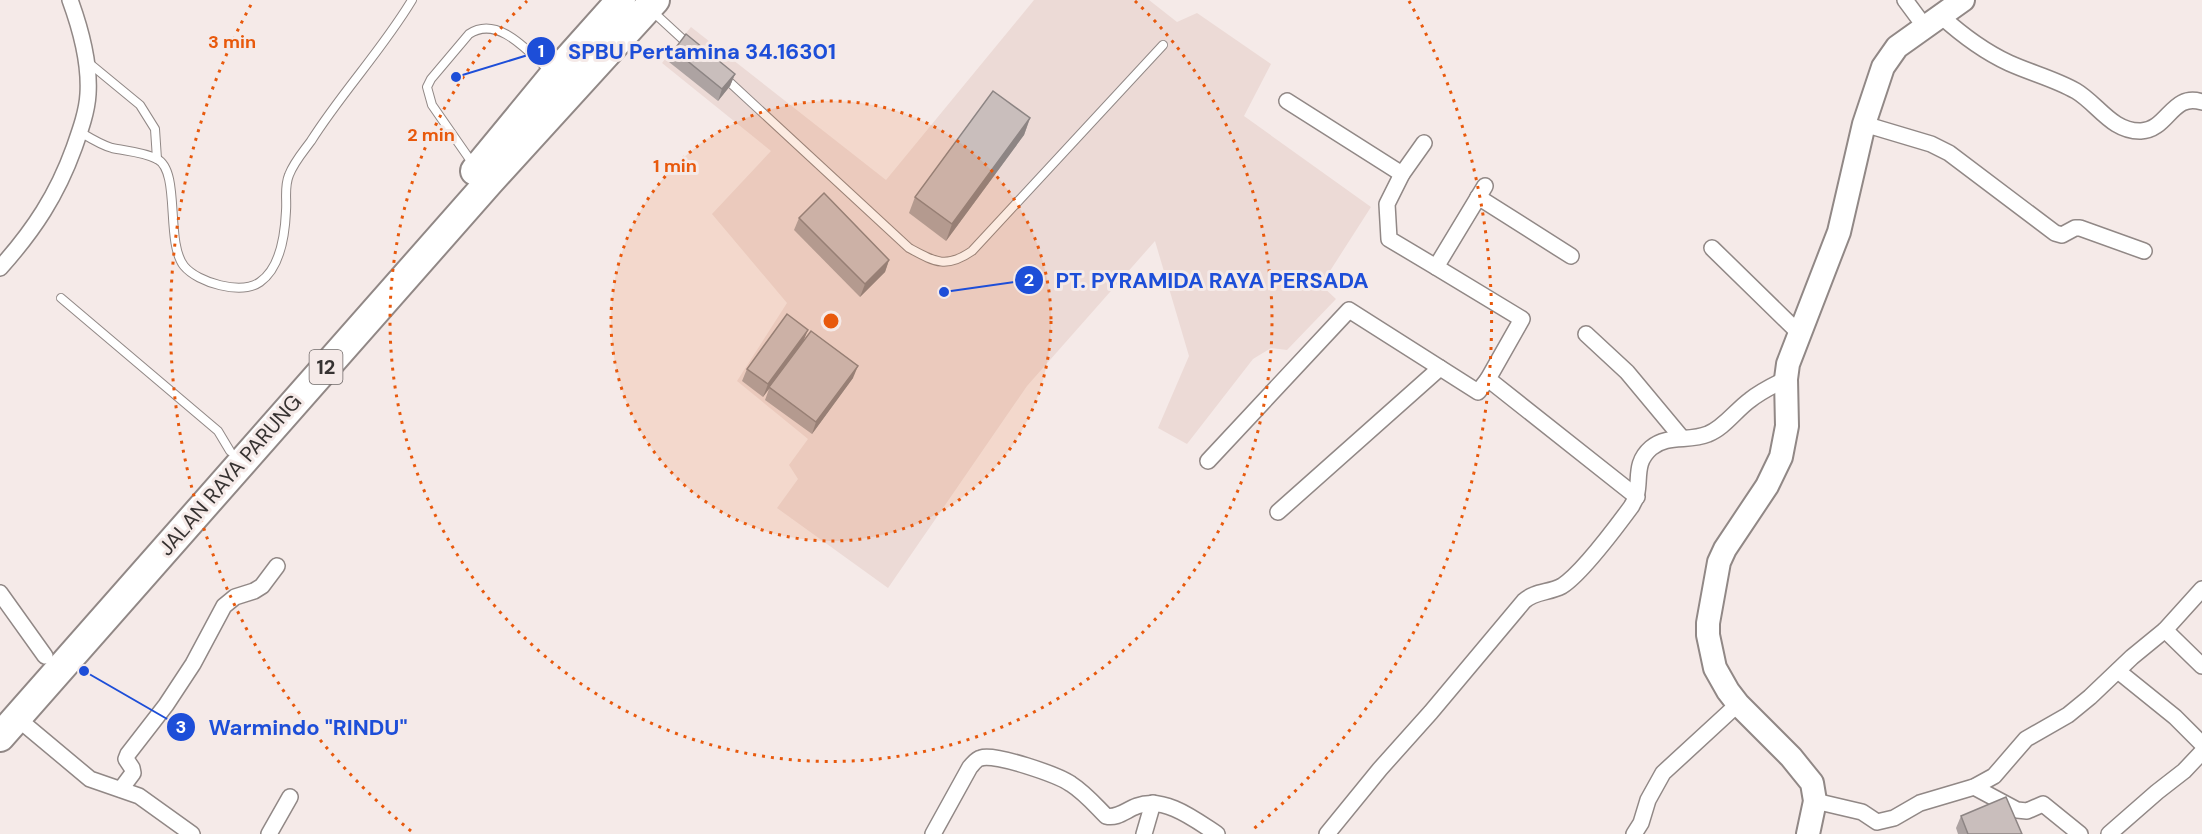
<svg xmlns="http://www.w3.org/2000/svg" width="2202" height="834" viewBox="0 0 2202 834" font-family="'DM Sans',sans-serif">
  <rect width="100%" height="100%" fill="#f5eae8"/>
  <polygon fill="#ecdad6" points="1034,0 1149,0 1177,22 1197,13 1271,64 1244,116 1371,207 1321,285 1336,299 1287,350 1271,348 1253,359 1187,444 1158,428 1189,356 1155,241 1027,386 888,588 777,508 798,479 789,465 808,439 737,381 787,303 712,214 771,151 662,63 691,27 886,180"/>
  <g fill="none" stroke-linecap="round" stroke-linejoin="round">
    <defs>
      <g id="lane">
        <polyline points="651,10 689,45"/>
        <polyline points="89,63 140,105 155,129 157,159"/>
        <path d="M724,77L909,248C935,262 946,269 972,251L1163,45"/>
        <path d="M80,132C90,138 101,145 112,148C126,151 144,152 157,159C181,171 165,242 184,266C198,283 241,295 260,282C280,268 285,234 286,211C287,199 284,187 289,175C294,162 303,152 311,141C342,92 382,50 412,0"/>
        <path d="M473,164L432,105L427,87L431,79L469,34C499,14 530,54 551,72"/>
        <polyline points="61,298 218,431 230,451"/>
      </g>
      <g id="street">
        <polyline points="1905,0 1925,27"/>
        <path d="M1941,16C1962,35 1983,51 2009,63C2031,73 2055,79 2076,91C2098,104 2112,132 2141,131C2168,130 2172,92 2202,102"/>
        <polyline points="1287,101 1402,174"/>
        <polyline points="1864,124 1931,144 1949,153 2055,233 2062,235 2075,228 2080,228 2144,251"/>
        <polyline points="1424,143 1402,174 1387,204 1389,239 1436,267"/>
        <polyline points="1485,186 1436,267 1522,319 1488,379 1637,497"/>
        <polyline points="1478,197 1571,256"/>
        <polyline points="1712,248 1799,333"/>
        <path d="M0,268C34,230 57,195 74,148C80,131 87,112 88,94C90,62 81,30 70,0"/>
        <polyline points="1586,334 1627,372 1682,438"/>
        <polyline points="1208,461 1349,310 1478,392 1488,379"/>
        <polyline points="1278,512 1440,368"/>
        <polyline points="0,593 45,656"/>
        <polyline points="2165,630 2202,666"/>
        <polyline points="2118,671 2175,717 2202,744"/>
        <polyline points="17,718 90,779 139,796 192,834"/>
        <polyline points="1974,787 2017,810 2027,811 2043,804 2080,834"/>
        <polyline points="121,789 133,773 132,768 126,759 128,754 166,705 193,664 224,606 235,597 254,591 262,586 277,566"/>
        <polyline points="1815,801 1862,812 1877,822 1894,818 1920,803 1974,787 1994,776 2026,739 2068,715 2090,697 2132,657 2165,630 2202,589"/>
        <polyline points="269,834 290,797"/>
        <path d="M933,834L970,767C973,764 976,759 981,758C995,753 1058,775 1071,784C1085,793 1095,805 1106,816C1117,819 1126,810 1137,806C1165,796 1194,819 1217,834"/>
        <polyline points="1144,834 1153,803"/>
        <path d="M1327,834L1380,769L1431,712L1524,601C1535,591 1549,593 1562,586C1581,574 1617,526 1631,507C1645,487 1630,466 1651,448C1667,434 1689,442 1708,434C1724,428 1736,410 1750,400C1761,391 1774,385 1786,379"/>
        <polyline points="1634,834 1641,823 1648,800 1663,773 1738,704"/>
        <polyline points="2109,834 2157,792 2184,771 2202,752"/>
      </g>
      <polyline id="secondary" points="1808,834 1815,801 1812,783 1791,757 1738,704 1728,691 1715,668 1708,635 1708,623 1719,562 1725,549 1767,486 1781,457 1787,426 1786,379 1788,364 1839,232 1864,124 1883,67 1897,47 1963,0"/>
      <g id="highway">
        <polyline points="475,171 554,75 621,0"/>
        <polyline points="0,737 490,181 655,0"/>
      </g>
    </defs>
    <use href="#lane" stroke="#918886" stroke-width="10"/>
    <use href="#street" stroke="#918886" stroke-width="18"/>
    <use href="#secondary" stroke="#918886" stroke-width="26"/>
    <use href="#highway" stroke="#918886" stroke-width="32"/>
    <use href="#lane" stroke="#fff" stroke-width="8"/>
    <use href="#street" stroke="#fff" stroke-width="15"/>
    <use href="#secondary" stroke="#fff" stroke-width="22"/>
    <use href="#highway" stroke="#fff" stroke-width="28"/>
  </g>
  <g fill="#ada3a2">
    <polygon points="674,50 735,74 730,86 718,101 669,62"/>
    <polygon points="1030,118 1024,135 946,241 909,213 915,197"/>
    <polygon points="799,218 889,260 885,272 860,297 794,230"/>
    <polygon points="803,341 853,378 812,434 765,400 769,389 763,397 742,381 747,369"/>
    <polygon points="1961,816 2022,834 1958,834 1956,828"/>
  </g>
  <g fill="#8d8584">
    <polygon points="735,74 730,86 718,101 722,89"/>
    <polygon points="1030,118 1024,135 946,241 952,224"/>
    <polygon points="889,260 885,272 860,297 865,284"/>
    <polygon points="808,330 803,342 763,397 768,384"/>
    <polygon points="858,366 853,378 812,434 816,422"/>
  </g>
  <g fill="#c9bebc" stroke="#8d8584" stroke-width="1.5">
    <polygon points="686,34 735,74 722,89 674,50"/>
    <polygon points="993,91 1030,118 952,224 915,197"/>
    <polygon points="824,193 889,260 865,284 799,218"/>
    <polygon points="787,314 808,330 768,384 747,369"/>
    <polygon points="811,331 858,366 816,422 769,387"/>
    <polygon points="2006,797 2022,834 1968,834 1961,816"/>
  </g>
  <circle cx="831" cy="321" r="220" fill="#e8590c" fill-opacity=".12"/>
  <g fill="none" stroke="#e8590c" stroke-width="3" stroke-dasharray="3 6">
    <circle cx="831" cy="321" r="220"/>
    <path d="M1135 1A441 441 0 1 1 527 1"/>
    <path d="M411 831A661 661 0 0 1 253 1M1409 1A661 661 0 0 1 1251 831"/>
  </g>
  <g text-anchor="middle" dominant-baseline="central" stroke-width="6" stroke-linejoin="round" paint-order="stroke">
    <rect fill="#f5eae8" stroke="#6f6968" stroke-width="1.5" x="309.5" y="350" width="33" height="34" rx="4.5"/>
    <g font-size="20" font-weight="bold" fill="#363231">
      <text x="326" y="367">12</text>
    </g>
    <g font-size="21" fill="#363231" stroke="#f5eae8">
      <text transform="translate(230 475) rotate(-49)">JALAN RAYA PARUNG</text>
    </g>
  </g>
  <circle cx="831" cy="321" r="9" fill="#e8590c" stroke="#f5eae8" stroke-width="3"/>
  <g font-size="18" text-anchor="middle" font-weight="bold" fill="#e8590c" stroke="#f5eae8" stroke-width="6" stroke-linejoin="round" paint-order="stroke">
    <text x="232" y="48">3 min</text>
    <text x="431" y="141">2 min</text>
    <text x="675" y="172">1 min</text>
  </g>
  <path fill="none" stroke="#1d4ed8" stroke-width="2" d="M456 77L541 51M944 292L1029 280M84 671L181 727"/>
  <g fill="#1d4ed8" stroke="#f5eae8" stroke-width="2">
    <circle cx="456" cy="77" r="6"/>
    <circle cx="944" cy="292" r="6"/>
    <circle cx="84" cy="671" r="6"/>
    <circle cx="541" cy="51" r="15"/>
    <circle cx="1029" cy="280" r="15"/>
    <circle cx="181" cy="727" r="15"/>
  </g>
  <g font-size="18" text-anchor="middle" font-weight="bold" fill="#fff">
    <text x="541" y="57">1</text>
    <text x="1029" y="286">2</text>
    <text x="181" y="733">3</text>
  </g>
  <g font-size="22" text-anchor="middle" font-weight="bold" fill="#1d4ed8" stroke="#f5eae8" stroke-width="6" stroke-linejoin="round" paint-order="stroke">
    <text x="702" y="59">SPBU Pertamina 34.16301</text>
    <text x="1212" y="288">PT. PYRAMIDA RAYA PERSADA</text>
    <text x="308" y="735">Warmindo "RINDU"</text>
  </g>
</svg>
